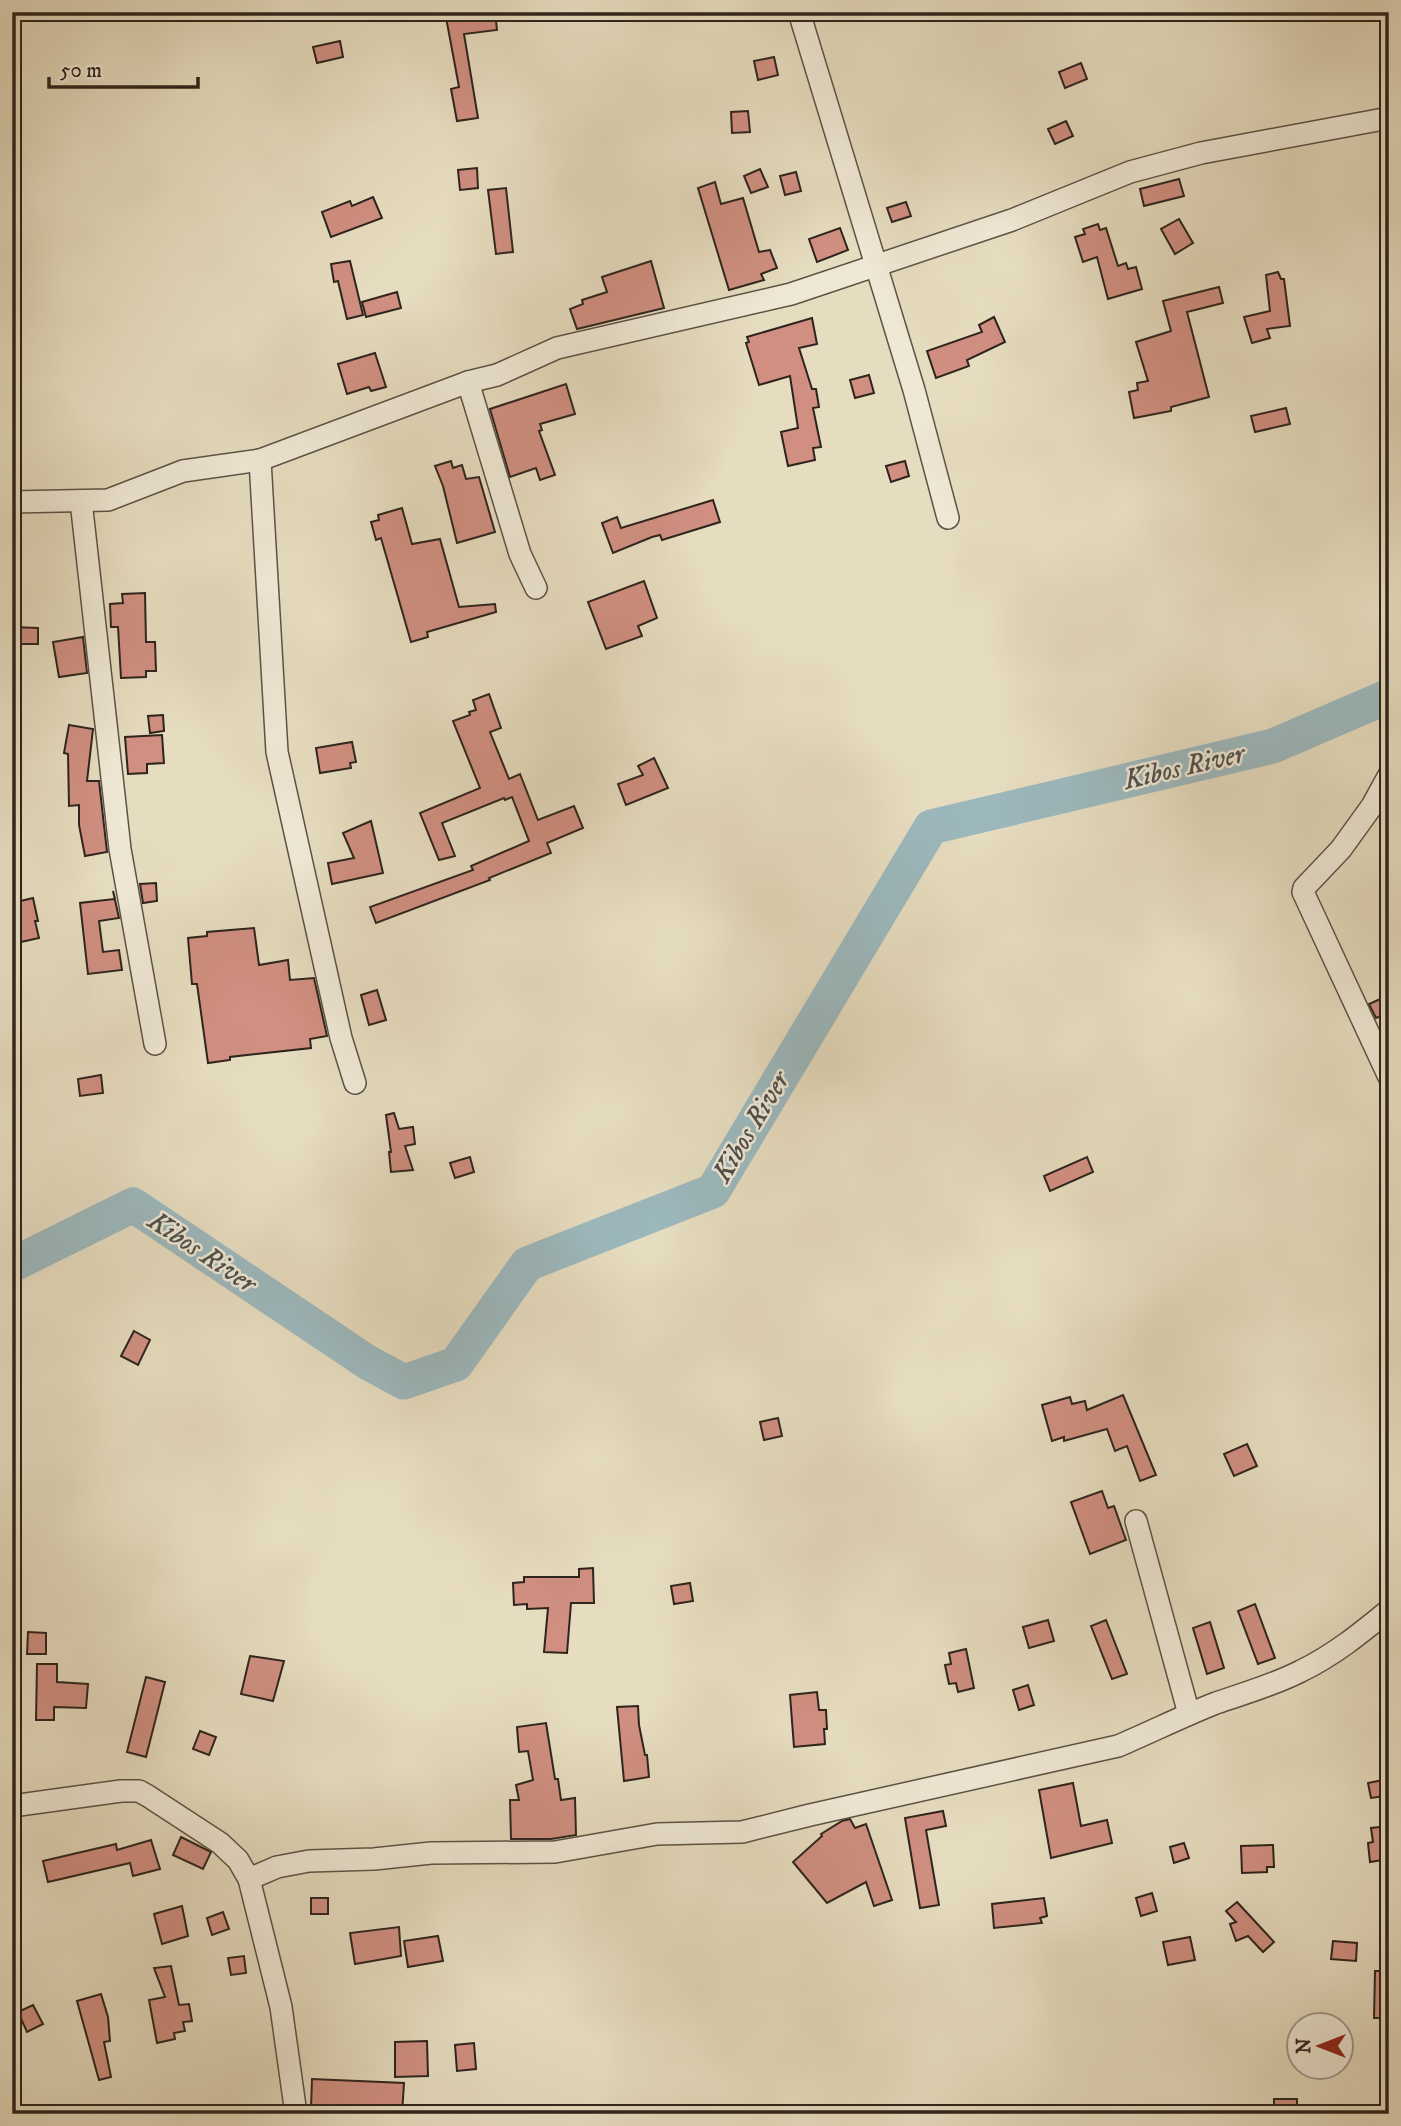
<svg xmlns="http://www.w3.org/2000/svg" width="1401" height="2126" viewBox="0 0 1401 2126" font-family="'IM FELL DW Pica',serif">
  <rect width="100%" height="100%" fill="#e6dcbf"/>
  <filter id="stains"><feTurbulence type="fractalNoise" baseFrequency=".00286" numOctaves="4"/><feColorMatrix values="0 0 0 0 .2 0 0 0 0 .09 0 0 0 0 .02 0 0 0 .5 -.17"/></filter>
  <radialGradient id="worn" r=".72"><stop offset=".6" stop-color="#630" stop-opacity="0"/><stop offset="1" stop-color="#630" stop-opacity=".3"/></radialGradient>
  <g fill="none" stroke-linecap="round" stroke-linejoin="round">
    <polyline stroke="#9cb8bd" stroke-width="35" points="12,1265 133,1205 367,1362 404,1382 456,1364 527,1264 713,1191 931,827 1273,746 1389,696"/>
  </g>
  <g fill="#d08f81" stroke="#2e241d" stroke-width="2">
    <polygon points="445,12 495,12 497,30 464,34 478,118 457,121 451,89 459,87"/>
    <polygon points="340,41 343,57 317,63 313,47"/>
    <polygon points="774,57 778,75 758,80 754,61"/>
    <polygon points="1081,63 1087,79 1065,88 1059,72"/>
    <polygon points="748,111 750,132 732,133 731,112"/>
    <polygon points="1066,121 1073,136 1055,144 1048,129"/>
    <polygon points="477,168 478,188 460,190 458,170"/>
    <polygon points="760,169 768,187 751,193 744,176"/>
    <polygon points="796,172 801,191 785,195 780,176"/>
    <polygon points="1179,179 1184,196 1144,206 1140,189"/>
    <polygon points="715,182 721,204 743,198 759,252 770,250 777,268 761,274 764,280 729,290 698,188"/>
    <polygon points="506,188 513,252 496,254 488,190"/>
    <polygon points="373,197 382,218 331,237 322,212 350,201 352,206"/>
    <polygon points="906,202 911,216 892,222 887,208"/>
    <polygon points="1179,219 1193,243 1175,254 1161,229"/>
    <polygon points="1098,224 1100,230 1106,228 1118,266 1126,263 1128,269 1136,267 1142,289 1108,299 1097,257 1083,262 1075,237 1085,234 1083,229"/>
    <polygon points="840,228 848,250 817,262 809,239"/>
    <polygon points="350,261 363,315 347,319 338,281 334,282 331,264"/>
    <polygon points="651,261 664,308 577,329 570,309 583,304 582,300 607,292 602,277"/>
    <polygon points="1278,272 1281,279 1284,279 1290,326 1267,329 1270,338 1252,343 1244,317 1270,311 1266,275"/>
    <polygon points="1219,287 1223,303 1187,312 1209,397 1171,407 1171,411 1134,418 1129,392 1138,390 1137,383 1148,381 1136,342 1171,331 1163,301"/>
    <polygon points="397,292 401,308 366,317 362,302"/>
    <polygon points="994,317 1005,342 967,360 969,366 936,378 927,351 982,332 979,325"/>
    <polygon points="812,318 817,344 799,348 812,389 816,389 819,407 813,408 821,447 813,448 815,460 788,466 781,432 798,428 790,376 759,385 746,343 749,342 747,337"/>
    <polygon points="375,353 386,387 371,391 369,387 347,394 338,364"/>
    <polygon points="869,375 874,393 855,398 850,380"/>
    <polygon points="566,384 575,414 540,424 542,430 539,431 555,475 540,480 536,468 510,477 490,409"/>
    <polygon points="1286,408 1290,424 1255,432 1251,416"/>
    <polygon points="451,461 453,468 462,465 466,479 479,477 495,532 457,543 443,486 435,466"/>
    <polygon points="905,461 909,476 891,482 886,466"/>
    <polygon points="713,500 720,522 662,540 660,535 652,537 613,553 602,523 617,517 621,528"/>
    <polygon points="402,508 412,544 440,539 459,607 495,604 496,612 427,632 428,637 411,642 381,538 376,540 371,522 379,520 378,515"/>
    <polygon points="644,581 657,618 638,626 642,636 606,649 588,602"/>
    <polygon points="145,593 146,642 155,642 156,671 146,671 146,677 121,678 118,627 111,627 110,604 123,603 122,594"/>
    <polygon points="12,627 38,628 38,644 13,644"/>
    <polygon points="83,637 87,673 59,677 53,642"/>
    <polygon points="489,694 501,728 490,732 509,779 520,774 538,820 574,806 583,828 547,843 551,853 489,878 490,880 376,923 370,907 473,870 471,866 529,841 512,797 505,800 504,798 442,823 455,856 439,860 420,813 480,788 453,721 470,715 469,712 476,710 473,700"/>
    <polygon points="163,715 164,731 150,733 148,716"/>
    <polygon points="69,725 93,729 87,781 99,781 107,852 85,856 79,825 79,805 69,806 68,754 64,753"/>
    <polygon points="162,735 164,763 147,764 147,773 128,774 125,737"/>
    <polygon points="352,742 356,762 350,763 351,768 320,773 316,748"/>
    <polygon points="654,758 668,788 626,805 618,784 643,775 638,766"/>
    <polygon points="371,821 383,873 332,884 328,863 354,858 343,833"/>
    <polygon points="156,883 157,901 143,903 140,884"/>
    <polygon points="113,891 119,918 99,921 103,952 119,950 122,970 88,974 80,903 115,899"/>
    <polygon points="33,898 38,921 35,921 39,938 12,944 12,903"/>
    <polygon points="254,928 259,965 288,960 290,980 314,978 327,1036 310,1039 311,1048 230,1057 230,1060 208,1063 197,984 192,984 188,938 207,936 207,932"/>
    <polygon points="377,990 386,1020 369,1025 361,995"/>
    <polygon points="1385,997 1389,1013 1376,1018 1369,1004"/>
    <polygon points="101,1075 103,1093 80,1096 78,1079"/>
    <polygon points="394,1113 399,1129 413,1127 415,1144 405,1146 413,1170 391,1172 389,1152 391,1152 386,1115"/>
    <polygon points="470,1157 474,1172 455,1178 450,1163"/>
    <polygon points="1087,1157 1093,1172 1050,1191 1044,1176"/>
    <polygon points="134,1331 150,1340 138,1365 121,1356"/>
    <polygon points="1123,1395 1156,1475 1140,1481 1127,1446 1115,1451 1107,1429 1064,1441 1064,1437 1052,1441 1042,1405 1070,1397 1072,1404 1085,1401 1087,1410"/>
    <polygon points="778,1418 782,1436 764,1440 760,1422"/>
    <polygon points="1247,1444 1257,1466 1234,1476 1224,1454"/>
    <polygon points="1102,1491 1108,1508 1114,1506 1126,1540 1090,1554 1071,1502"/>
    <polygon points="593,1568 594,1603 571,1603 567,1653 544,1652 548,1608 527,1609 527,1604 514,1605 513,1583 524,1582 524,1577 579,1577 579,1569"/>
    <polygon points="690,1583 693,1601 674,1604 671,1586"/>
    <polygon points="1255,1604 1275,1658 1258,1664 1238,1611"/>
    <polygon points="1048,1620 1054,1641 1029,1648 1023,1627"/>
    <polygon points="1106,1620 1127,1674 1112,1679 1091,1626"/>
    <polygon points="1210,1622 1224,1668 1207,1674 1193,1628"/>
    <polygon points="28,1632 46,1633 46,1654 27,1654"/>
    <polygon points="966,1649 974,1688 958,1692 956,1683 949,1684 945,1665 951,1664 949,1653"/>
    <polygon points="250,1656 284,1661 273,1701 241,1694"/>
    <polygon points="37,1664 57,1664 57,1682 88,1684 86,1708 54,1707 54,1720 36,1720"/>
    <polygon points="146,1677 165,1682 146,1757 127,1752"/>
    <polygon points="1028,1685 1034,1705 1019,1710 1013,1690"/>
    <polygon points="817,1692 819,1710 826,1710 827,1729 824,1729 825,1744 794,1747 790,1695"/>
    <polygon points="638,1706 639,1725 645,1755 647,1755 649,1777 624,1781 617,1707"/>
    <polygon points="546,1723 555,1779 558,1779 561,1800 575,1798 576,1835 551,1839 511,1839 510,1800 519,1800 516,1785 533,1780 528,1751 519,1752 517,1727"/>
    <polygon points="200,1731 216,1737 209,1755 193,1749"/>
    <polygon points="1383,1780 1386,1796 1371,1798 1368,1783"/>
    <polygon points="1073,1783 1081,1826 1107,1820 1112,1843 1051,1858 1039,1790"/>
    <polygon points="943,1811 946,1826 926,1830 939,1905 920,1908 905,1818"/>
    <polygon points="850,1819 855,1828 866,1824 892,1900 874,1906 866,1882 827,1903 793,1862 822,1836 821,1834 842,1821"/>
    <polygon points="1389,1826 1389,1859 1370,1862 1368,1843 1373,1842 1371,1828"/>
    <polygon points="181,1837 211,1852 203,1869 173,1855"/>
    <polygon points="151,1840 160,1869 133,1876 130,1863 48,1882 43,1861 116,1844 117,1850"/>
    <polygon points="1184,1843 1189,1858 1174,1863 1170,1847"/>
    <polygon points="1273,1845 1274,1867 1267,1867 1267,1872 1242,1873 1241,1846"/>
    <polygon points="1152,1893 1157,1911 1141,1916 1136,1898"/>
    <rect x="311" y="1898" width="17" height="16"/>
    <polygon points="1044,1898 1047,1916 1040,1918 1042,1923 994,1928 992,1904"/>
    <polygon points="1237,1902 1274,1942 1263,1952 1248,1936 1236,1941 1230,1924 1236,1922 1226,1911"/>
    <polygon points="182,1906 188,1936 162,1944 154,1914"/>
    <polygon points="223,1912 229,1929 212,1935 207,1918"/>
    <polygon points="399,1927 401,1956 355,1964 350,1933"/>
    <polygon points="438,1936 443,1961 408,1967 404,1941"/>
    <polygon points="1190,1937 1195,1960 1168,1965 1163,1942"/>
    <polygon points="1333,1941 1357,1943 1356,1961 1331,1959"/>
    <polygon points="244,1956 246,1973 231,1975 228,1958"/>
    <polygon points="171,1966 179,2005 189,2004 192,2021 183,2022 185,2031 174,2033 175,2039 157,2043 149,2000 165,1997 154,1968"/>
    <polygon points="1375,1971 1389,1971 1389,2018 1374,2018"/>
    <polygon points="101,1994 108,2017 110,2041 104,2042 111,2077 99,2080 77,2001"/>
    <polygon points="33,2005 43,2024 27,2032 18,2012"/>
    <polygon points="427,2041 428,2076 395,2077 395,2042"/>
    <polygon points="474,2043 476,2069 457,2071 455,2045"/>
    <polygon points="312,2079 404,2083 402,2114 328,2114 329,2109 311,2108"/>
    <rect x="1274" y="2099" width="23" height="15"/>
  </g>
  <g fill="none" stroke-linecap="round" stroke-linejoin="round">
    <defs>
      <g id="minor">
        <polyline points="799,12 914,390 948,518"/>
        <polyline points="468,382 520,554 536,588"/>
        <polyline points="260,460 277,752 341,1038 355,1083"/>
        <polyline points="81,501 120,849 155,1044"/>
        <polyline points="12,502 108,500 183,471 260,460 468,382 497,375 557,348 791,294 1012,220 1130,172 1201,153 1389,118"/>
        <polyline points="1389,775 1372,806 1341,849 1304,888 1303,892 1389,1077"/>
        <polyline points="1136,1521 1189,1714"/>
        <polyline points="12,1806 121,1791 139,1791 148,1796 220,1843 238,1860 249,1879 281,2007 296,2114"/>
        <path d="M249,1879L277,1867L309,1861L374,1859L431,1853L555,1852L657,1834L742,1832L810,1815L1118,1746C1151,1732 1183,1716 1216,1703C1245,1693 1274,1685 1301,1671C1334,1655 1361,1633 1389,1610"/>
      </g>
    </defs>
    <use href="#minor" stroke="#5c5246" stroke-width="24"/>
    <use href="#minor" stroke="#efe8d5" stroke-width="21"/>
  </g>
  <g text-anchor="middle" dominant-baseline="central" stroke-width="5" stroke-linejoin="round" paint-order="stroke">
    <g font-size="28" font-style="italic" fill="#4f504d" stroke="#efe8d5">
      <text transform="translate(1184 767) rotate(-13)">Kibos River</text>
      <text transform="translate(751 1127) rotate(-59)">Kibos River</text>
      <text transform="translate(202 1252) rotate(34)">Kibos River</text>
    </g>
  </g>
  <rect width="1401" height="2126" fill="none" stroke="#e6dcbf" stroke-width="42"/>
  <rect x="14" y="14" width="1373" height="2098" fill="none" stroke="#2e241d" stroke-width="3.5"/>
  <rect x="21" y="21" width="1359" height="2084" fill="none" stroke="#2e241d" stroke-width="2"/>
  <g transform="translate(1320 2046) rotate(270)"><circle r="33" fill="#efe8d5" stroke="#a29a8b" stroke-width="2"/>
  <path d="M0-5L12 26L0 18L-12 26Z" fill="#8f2418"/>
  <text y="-10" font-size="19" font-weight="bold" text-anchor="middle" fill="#2e241d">N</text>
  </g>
  <path d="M49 77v10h149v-10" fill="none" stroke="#2e241d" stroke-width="3.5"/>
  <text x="60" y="77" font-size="21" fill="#2e241d" stroke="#efe8d5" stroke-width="5" paint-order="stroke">50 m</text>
  <rect width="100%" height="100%" filter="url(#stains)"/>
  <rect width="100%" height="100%" fill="url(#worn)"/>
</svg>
